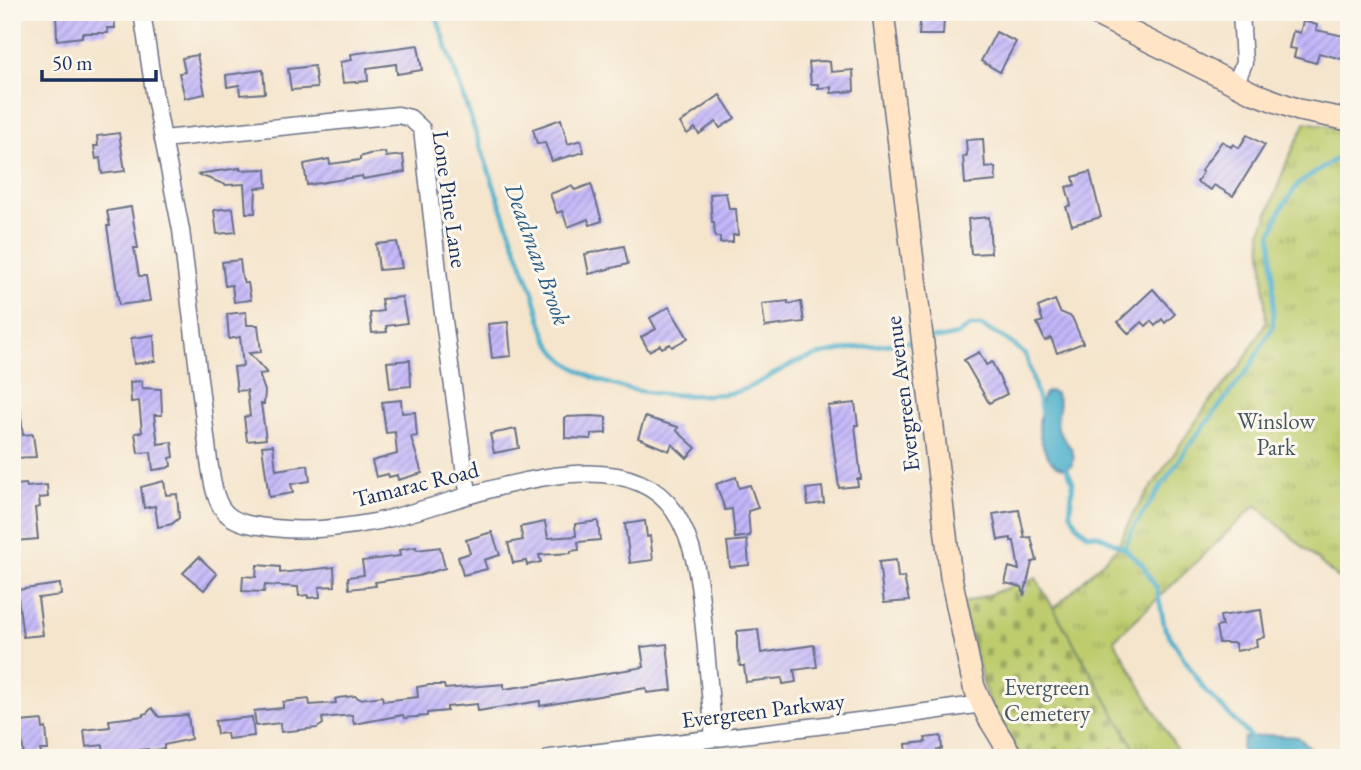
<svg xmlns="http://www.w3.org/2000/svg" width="1361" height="770" viewBox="0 0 1361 770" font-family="'EB Garamond',serif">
  <defs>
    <pattern id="grass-tufts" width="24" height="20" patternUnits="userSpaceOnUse" patternTransform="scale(1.75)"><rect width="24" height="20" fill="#becc6e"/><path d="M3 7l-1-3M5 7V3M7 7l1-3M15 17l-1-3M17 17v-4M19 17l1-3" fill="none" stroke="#9aa65e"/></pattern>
    <pattern id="cemetery-stones" width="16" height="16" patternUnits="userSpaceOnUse" patternTransform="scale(1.75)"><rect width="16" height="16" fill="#becc6e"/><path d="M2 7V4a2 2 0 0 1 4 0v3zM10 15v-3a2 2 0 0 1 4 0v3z" fill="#9aa65e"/></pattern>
    <pattern id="building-hatch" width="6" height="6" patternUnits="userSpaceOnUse" patternTransform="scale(1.75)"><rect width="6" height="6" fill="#c4b7fa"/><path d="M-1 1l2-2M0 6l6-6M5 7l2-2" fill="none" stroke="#9e95ce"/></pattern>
  </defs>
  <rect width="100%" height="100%" fill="#fbf7ec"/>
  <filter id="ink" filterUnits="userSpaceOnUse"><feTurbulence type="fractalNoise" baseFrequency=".0143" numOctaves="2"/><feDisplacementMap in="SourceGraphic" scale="14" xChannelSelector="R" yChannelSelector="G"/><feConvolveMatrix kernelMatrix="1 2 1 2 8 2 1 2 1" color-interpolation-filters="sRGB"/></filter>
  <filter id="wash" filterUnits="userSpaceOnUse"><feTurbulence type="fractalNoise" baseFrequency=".00686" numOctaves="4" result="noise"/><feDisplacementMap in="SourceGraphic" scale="28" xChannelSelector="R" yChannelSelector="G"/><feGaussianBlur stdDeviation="1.57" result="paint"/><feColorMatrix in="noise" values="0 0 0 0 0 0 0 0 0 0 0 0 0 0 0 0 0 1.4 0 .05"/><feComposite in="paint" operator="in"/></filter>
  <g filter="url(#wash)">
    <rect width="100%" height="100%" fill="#f5e5cd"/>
    <polygon fill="url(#grass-tufts)" stroke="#6c7e66" stroke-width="2" points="1306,122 1349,130 1349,595 1340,580 1256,505 1114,640 1177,750 1166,758 1140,758 1054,609 1117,548 1133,514 1207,405 1241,365 1266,322 1261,232 1288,159"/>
    <polygon fill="url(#cemetery-stones)" stroke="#6c7e66" stroke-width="2" points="1036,578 1140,758 1021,758 987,697 962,604"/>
    <g fill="#4db0cc" stroke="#347095" stroke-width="2">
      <path d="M1050,391L1055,393C1065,412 1053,417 1059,431C1064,443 1078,448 1072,465C1052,477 1040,444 1039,428C1039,419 1041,408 1042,399L1045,393Z"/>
      <polygon points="1268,735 1298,737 1322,758 1246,758 1241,748 1244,738"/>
    </g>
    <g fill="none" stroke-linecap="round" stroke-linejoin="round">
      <g stroke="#4db0cc" stroke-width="4.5">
        <path d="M435,12C466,104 496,197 531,287C540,310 541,337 559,355C599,394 672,398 724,394C753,391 771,373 797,362C826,350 879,345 911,342"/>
        <polyline points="930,338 944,338 957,335 970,326 981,326 1006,339 1026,355 1042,413"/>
        <polyline points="1065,465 1073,482 1070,512 1077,525 1087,534 1098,535 1124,548 1142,564 1157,589 1165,629 1204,689 1254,740"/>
        <polyline points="1124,548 1135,525 1191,443 1250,367 1273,326 1274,280 1271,235 1281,209 1298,184 1349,150"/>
      </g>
    </g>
    <g id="blocks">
      <g fill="url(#building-hatch)">
        <polygon points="56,12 114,14 115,28 107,28 108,33 82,33 82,37 57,40"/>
        <polygon points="921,12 942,12 941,19 944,19 943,35 919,35"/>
        <polygon points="1303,21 1317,25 1316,30 1349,37 1349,61 1319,53 1316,63 1294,57 1296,49 1289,48 1293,31 1300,33"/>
        <polygon points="996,32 1016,42 1000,72 981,61"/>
        <polygon points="418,45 422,70 397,74 396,64 367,68 368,81 343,83 340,62 352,60 351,54"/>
        <polygon points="197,55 205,94 185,98 179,73 185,72 182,58"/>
        <polygon points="823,61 830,62 831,72 853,70 854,91 831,93 831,87 818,88 818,84 811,84 809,62"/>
        <polygon points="314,66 317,88 291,90 288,69"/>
        <polygon points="263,70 265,93 240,95 239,85 227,87 226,75"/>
        <polygon points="720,95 735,118 720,128 716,122 699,134 695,128 687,134 680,123"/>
        <polygon points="561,119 568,144 581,140 584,152 552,161 545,143 537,144 533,129"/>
        <polygon points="119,133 125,171 102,174 100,158 96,159 94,146 98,146 97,136"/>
        <polygon points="1247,135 1265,145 1233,196 1214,185 1211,190 1197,182 1203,172 1201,171 1222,141 1231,147 1233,144 1239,148"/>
        <polygon points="983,139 985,168 995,167 996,181 965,184 963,156 967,156 966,140"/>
        <polygon points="385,152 386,157 403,155 405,172 363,179 362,176 307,185 304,164 329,159 330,164 360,160 360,157 369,154"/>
        <polygon points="240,168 240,170 266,169 267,187 256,188 255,213 246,213 244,184 226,185 197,174"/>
        <polygon points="1090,172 1101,217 1072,225 1066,207 1071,205 1066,187 1075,185 1073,177"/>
        <polygon points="591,184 602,221 590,225 588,219 568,227 562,211 557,213 550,194 571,186 575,190"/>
        <polygon points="726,193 729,209 736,209 738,235 733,235 733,242 720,243 720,237 715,237 714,222 712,222 710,194"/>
        <polygon points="131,207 138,248 134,248 139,276 146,276 150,301 119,305 107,226 110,226 107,211"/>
        <polygon points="233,208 236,232 217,234 214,210"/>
        <polygon points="989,217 991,253 971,254 968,219"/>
        <polygon points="397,242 402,268 379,270 376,244"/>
        <polygon points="624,246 628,264 589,274 585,254"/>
        <polygon points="240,260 242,277 244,283 248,283 251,300 234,302 232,285 225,286 222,262"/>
        <polygon points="1153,289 1175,314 1165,323 1162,319 1155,326 1151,321 1146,326 1142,322 1129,334 1118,322"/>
        <polygon points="402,297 407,323 386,326 387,332 372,333 370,313 383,311 381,299"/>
        <polygon points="1055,300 1060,312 1072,317 1083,343 1057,353 1051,338 1045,341 1037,323 1043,321 1038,307"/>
        <polygon points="788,301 788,304 801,302 804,322 765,327 762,304"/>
        <polygon points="669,307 688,338 672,347 670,344 662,348 660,345 649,351 641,337 656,329 650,318"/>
        <polygon points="246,312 247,325 258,325 261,352 249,353 267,373 259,374 265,391 264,404 261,404 266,439 247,441 244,417 250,416 247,390 237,391 234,367 243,366 240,337 229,339 227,314"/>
        <polygon points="508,322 511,356 492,358 488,324"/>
        <polygon points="154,335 155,361 134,364 131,338"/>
        <polygon points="979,352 986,365 992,362 1007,394 989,403 964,360"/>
        <polygon points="410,360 411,386 390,388 387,362"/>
        <polygon points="142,381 142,388 161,389 162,415 154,415 158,444 172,442 174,457 170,458 171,466 167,468 153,470 151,452 138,453 135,433 142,432 139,401 131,402 130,382"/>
        <polygon points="401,400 402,413 415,412 417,436 411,437 422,473 398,480 397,475 389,477 388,474 376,477 372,461 397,454 395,432 386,433 382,402"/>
        <polygon points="855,403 858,425 855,425 861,479 857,479 858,486 839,488 828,406"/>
        <polygon points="20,409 23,435 33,434 36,457 12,458 12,410"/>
        <polygon points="591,416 606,417 606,433 591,434 591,439 565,438 565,417"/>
        <polygon points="645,417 678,427 677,431 696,448 687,458 672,444 669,451 638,438"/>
        <polygon points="516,429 519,448 494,453 490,434"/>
        <polygon points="273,445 276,470 308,465 310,481 291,484 293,493 269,497 262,446"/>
        <polygon points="736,477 739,488 750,485 758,508 748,511 750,536 735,538 732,509 725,510 716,484"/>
        <polygon points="164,481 166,495 177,494 179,518 172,524 158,527 155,506 144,508 141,487"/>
        <polygon points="26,484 27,487 47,485 48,497 39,498 40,507 35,508 38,539 15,541 12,522 12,494 16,493 15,485"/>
        <polygon points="822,487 824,503 808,505 806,489"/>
        <polygon points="1019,510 1025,538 1022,538 1031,537 1037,561 1032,562 1024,596 1022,587 1005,583 1009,567 1019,570 1014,541 1011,541 1011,538 998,540 993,514"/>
        <polygon points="598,521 600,540 578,542 579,550 571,551 571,553 539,555 541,562 527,565 526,561 513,563 508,543 523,540 520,527 545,522 548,538 576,536 575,524"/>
        <polygon points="645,521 647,537 650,536 653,560 630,563 625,524"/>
        <polygon points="492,532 500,555 484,560 487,569 463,575 458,557 470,553 466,540"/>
        <polygon points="747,540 749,565 730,567 727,542"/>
        <polygon points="416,547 417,550 440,547 445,568 418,576 375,582 376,586 349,589 348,577 364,575 362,561 400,556 399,550"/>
        <polygon points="199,557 217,574 204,590 183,573"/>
        <polygon points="896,560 898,578 904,577 909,601 884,603 879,562"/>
        <polygon points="257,565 280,567 280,573 334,567 335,586 319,587 320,597 308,598 308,595 299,596 298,587 265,585 264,592 242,591 243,576 256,577"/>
        <polygon points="60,584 61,595 38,598 43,635 23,637 17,590"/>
        <polygon points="1261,610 1265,637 1256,639 1257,647 1236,651 1235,643 1219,643 1216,627 1222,626 1220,616"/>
        <polygon points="758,629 761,653 814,645 817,667 794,670 796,682 783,684 782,678 746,682 744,666 740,666 737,648 737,631"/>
        <polygon points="667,644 672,690 647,693 646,688 540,706 540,701 478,711 477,704 447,707 447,711 427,713 427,716 404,718 403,715 354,724 352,715 322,718 323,724 317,728 281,732 280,723 256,726 254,711 283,708 283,702 309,699 310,705 336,703 335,699 338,698 355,696 360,699 382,696 383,701 418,697 417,687 429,685 444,685 445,689 504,684 504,689 578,678 644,667 641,647"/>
        <polygon points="152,708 159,717 188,715 191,739 164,745 164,749 148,751 148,749 104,753 103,745 86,747 84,730 110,727 109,720 143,716 143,714 147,713"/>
        <polygon points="252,717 254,736 228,739 227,733 217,734 215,721"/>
        <polygon points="42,720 43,729 46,728 48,750 40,750 42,758 24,758 20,722"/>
        <polygon points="941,736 942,749 937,750 938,758 907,758 906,744 926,742 925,738"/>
      </g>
    </g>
  </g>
  <g filter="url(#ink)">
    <use href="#blocks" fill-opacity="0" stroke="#676f85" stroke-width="2"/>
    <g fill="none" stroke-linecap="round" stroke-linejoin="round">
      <defs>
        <g id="minor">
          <path d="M142,12L155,98L181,230L209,461C212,478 214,504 228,515C240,525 259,526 274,528C306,532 341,528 374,522C450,508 617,427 674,511C699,549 700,594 705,638C708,672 711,705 714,738"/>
          <polyline points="1235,85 1244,63 1241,12"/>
          <polyline points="163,139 398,115 410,118 422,129 442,306 465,475 469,495"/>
          <polyline points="550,758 876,719 982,704"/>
        </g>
        <g id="secondary">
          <polyline points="883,12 951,577 974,687 988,717 1013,758"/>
          <polyline points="1091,12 1253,93 1299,110 1349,120"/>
        </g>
      </defs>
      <use href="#minor" stroke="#676f85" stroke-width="19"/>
      <use href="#secondary" stroke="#676f85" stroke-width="24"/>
      <use href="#minor" stroke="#fff" stroke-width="16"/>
      <use href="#secondary" stroke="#ffe4c6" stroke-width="21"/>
    </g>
  </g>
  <g text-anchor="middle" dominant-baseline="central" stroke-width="6" stroke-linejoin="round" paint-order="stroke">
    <g font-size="23" fill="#1b2f5e" stroke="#fbf7ec">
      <text transform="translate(450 199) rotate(82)">Lone Pine Lane</text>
      <text transform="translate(902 394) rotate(-97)">Evergreen Avenue</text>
      <text transform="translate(416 484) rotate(-14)">Tamarac Road</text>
      <text transform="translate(763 710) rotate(-7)">Evergreen Parkway</text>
    </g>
    <g font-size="23" fill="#445662" stroke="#fbf7ec">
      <text x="1276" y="421">Winslow<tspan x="1276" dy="26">Park</tspan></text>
      <text x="1047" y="687">Evergreen<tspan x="1047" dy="26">Cemetery</tspan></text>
    </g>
    <g font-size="24" font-style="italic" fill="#2c5c84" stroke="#fbf7ec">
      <text transform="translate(538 254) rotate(70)">Deadman Brook</text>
    </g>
  </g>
  <rect width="1361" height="770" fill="none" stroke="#fbf7ec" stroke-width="42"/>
  <path d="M42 70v10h114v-10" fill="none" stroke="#1b2f5e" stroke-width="3.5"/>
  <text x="52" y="70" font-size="21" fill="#1b2f5e" stroke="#fbf7ec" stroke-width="5" paint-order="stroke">50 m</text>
</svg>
